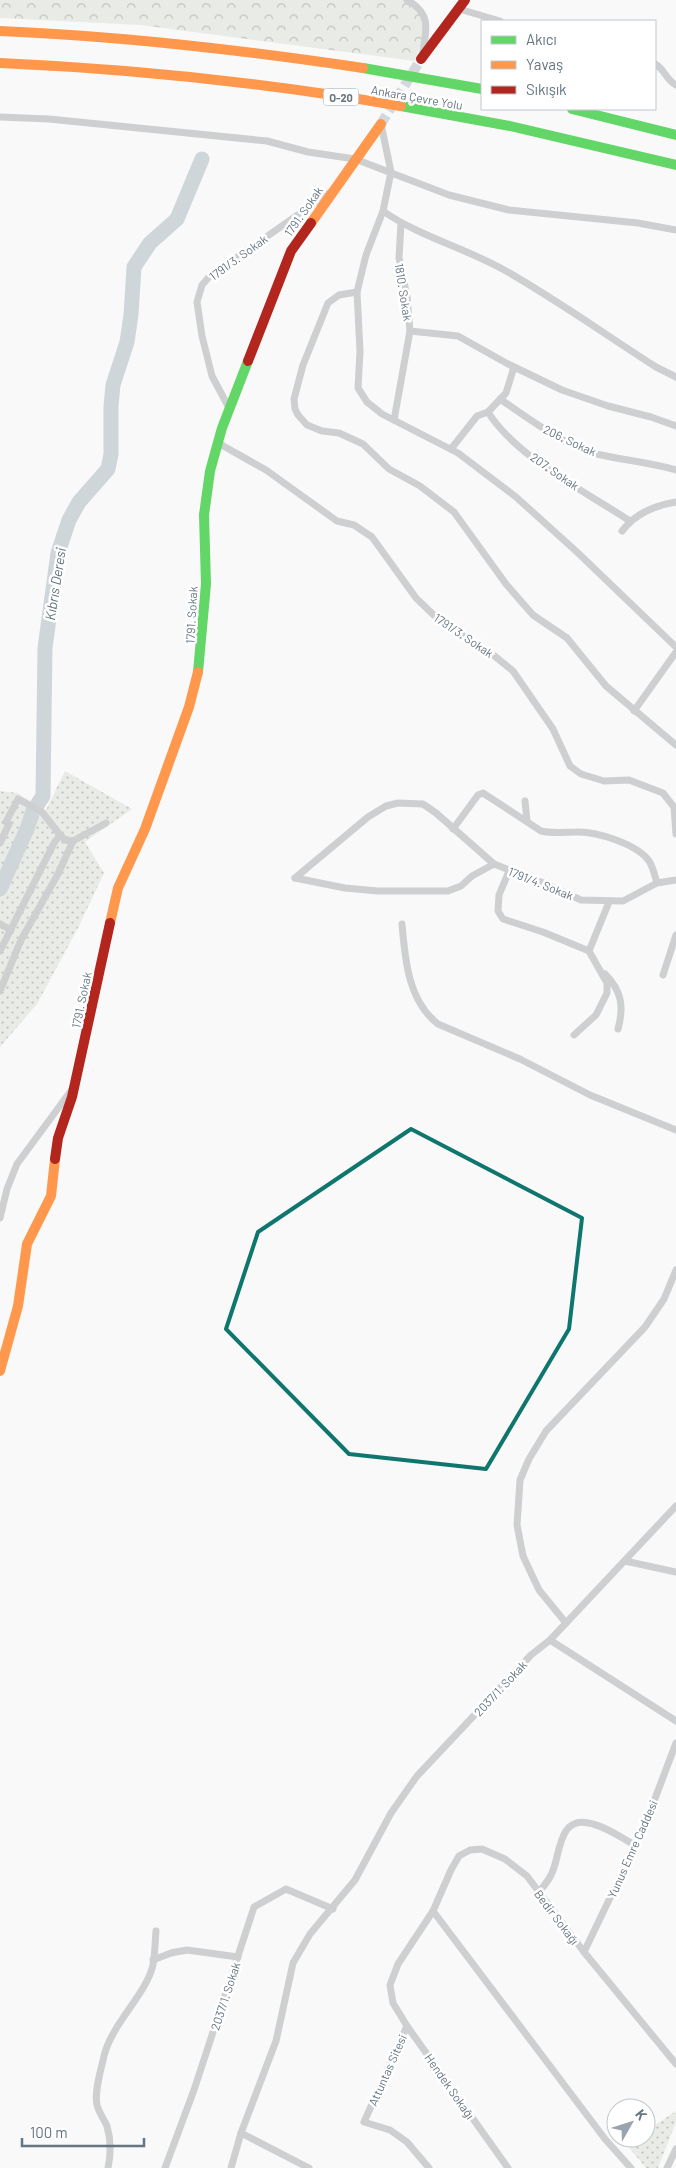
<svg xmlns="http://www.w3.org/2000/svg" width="676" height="2168" viewBox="0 0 676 2168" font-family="Barlow,sans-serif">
  <defs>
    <pattern id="green-dots" width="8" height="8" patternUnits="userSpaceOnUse" patternTransform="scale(1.25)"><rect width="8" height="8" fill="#e8ebe6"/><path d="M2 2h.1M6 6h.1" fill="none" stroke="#c0c3c0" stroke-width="1.8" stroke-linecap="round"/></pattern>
    <pattern id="forest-crowns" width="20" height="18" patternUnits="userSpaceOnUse" patternTransform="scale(1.25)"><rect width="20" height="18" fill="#e8ebe6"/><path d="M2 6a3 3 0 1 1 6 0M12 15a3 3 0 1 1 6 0" fill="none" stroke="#c0c3c0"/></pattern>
  </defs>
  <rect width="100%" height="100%" fill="#f9f9f9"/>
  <g fill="url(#green-dots)">
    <polygon points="65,771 132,809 85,842 104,873 78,928 37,1004 0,1047 0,791 17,793 46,810"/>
    <polygon points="676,2111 676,2122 658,2168 646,2168 627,2145 637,2138 646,2138 646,2131"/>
  </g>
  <polygon fill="url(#forest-crowns)" points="0,0 407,0 415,4 427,25 415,61 140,25 0,18"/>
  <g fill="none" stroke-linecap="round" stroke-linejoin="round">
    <polyline stroke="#ced6d9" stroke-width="15" points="0,889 27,829 33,811 43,796 45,648 58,553 69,520 79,502 108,469 111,454 111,406 113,385 127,342 131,315 134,267 150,243 177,219 202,159"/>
    <polyline stroke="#d4d8dc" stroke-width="10" stroke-dasharray="10 5" stroke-linecap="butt" points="381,124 421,59"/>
    <g stroke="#cecfd0" stroke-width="7">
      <path d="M407,0C433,14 426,32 422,56"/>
      <polyline points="459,9 500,21"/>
      <path d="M655,64C664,68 666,80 676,85"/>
      <polyline points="0,117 49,119 267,141 308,152 355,159 449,195 509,210 638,223 676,230"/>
      <polyline points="381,124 391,172 383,211 366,255 357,292 360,351 358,388 367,402 382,414 458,453 516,497 577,552 676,647"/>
      <path d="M383,211C420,237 466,248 506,271C557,300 606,335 656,367L676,377"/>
      <polyline points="357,292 339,295 328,303 303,365 294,399 295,409 298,415 307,425 322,431 339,433 363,444 389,469 420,486 454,512 506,584 533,615 567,638 606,686 676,745"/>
      <polyline points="410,331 458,336 508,364 562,390 608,406 651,417 676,426"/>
      <path d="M500,399C527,417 562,444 593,453C620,460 649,462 676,470"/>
      <polyline points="229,408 212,376 202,336 197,302 202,285 209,277 329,193"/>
      <path d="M488,412C516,457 586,492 630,521"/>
      <polyline points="394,420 410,331 407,296 399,258 401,223"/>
      <polyline points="218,443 266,470 337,521 354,525 372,537 416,598 441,622 492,654 513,671 553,729 570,766 581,774 604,781 629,780 663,793 674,807 676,834"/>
      <polyline points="451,449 477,416 488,412 506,393 514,367"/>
      <path d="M622,531C636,513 654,506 676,502"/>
      <polyline points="634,711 676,652"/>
      <polyline points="525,801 527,821"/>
      <path d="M453,829L478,795L483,793L541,831C554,834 563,832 576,832C596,831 637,844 649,861C653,867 655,876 657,883"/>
      <polyline points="0,843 9,824 6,822 18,799 42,812 60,835"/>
      <polyline points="509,871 499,895 498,911 503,919 543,932 589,951 607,983 607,993 596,1015 574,1035"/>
      <polyline points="295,878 368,817 386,806 398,803 423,804 436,813 494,864 541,882 581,900 623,901 657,883 676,880"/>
      <polyline points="295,878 345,888 378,891 448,891 461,886 472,876 494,864"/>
      <polyline points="0,924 11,930"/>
      <path d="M402,924C405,959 408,1001 438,1024L520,1059L590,1095L676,1130"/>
      <polyline points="0,951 54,843 60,835 65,840 73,841"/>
      <polyline points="589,951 609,902"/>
      <path d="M605,974C622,991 624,1007 618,1029"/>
      <polyline points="663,975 676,935"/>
      <polyline points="0,991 21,940 58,874 73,841 106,823"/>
      <polyline points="0,1218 7,1189 17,1164 73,1088"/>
      <polyline points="625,1561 676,1572"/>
      <polyline points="566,1623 539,1590 523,1556 517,1525 520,1480 529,1459 546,1431 645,1327 664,1299 676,1270"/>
      <polyline points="550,1640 676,1721"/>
      <path d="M539,1892C544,1886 549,1880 552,1873C561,1853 558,1813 593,1824C608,1828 622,1838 635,1845"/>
      <polyline points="433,1911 605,2139 631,2168"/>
      <polyline points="584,1952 645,1825 676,1743"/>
      <polyline points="153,1960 171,1953 187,1950 238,1957"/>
      <polyline points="407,2026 364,2122 390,2130 407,2142 429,2168"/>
      <polyline points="241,2133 309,2168"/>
      <path d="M108,2168C111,2154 111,2140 107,2126C104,2119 99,2113 97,2105C94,2091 101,2070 104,2056C112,2023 146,1995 153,1965C155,1954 155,1942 156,1931"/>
      <polyline points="165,2168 194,2090 254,1907 286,1889 333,1909"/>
      <polyline points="231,2168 241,2133 276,2041 293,1963 310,1934 355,1880 391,1813 417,1776 531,1655 550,1640 676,1506"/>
      <polyline points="508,2168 407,2026 393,2003 390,1985 398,1964 433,1911 451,1870 459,1856 470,1850 482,1849 505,1859 527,1876 584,1952 676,2064"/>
      <polyline points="667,2168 676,2149"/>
    </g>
    <g stroke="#63d668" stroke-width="10">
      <polyline points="363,68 482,89"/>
      <polyline points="401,106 510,126 676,165"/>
      <polyline points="572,109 676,135"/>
      <polyline points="198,672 206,584 204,515 210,471 222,428 248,361"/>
    </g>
    <g stroke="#ff974d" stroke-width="10">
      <path d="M0,31C122,36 242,50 363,68"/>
      <path d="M0,63C135,69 268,83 401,106"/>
      <polyline points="311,223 381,124"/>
      <polyline points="110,923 118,888 145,829 189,707 198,672"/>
      <polyline points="0,1371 18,1306 27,1244 51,1196 55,1159"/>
    </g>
    <g stroke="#b3261e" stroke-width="10">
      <polyline points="421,59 465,0"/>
      <polyline points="248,361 291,251 311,223"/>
      <polyline points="55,1159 58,1138 72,1097 110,923"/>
    </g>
  </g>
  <path fill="none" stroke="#0f766e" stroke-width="4" stroke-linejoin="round" d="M411,1129L582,1218L569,1329L486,1469L349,1454L226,1329L258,1232Z"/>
  <g text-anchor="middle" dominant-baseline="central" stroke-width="5" stroke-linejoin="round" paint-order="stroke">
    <rect fill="#fff" stroke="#939fa8" stroke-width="1" x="323.5" y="88.5" width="35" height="17" rx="4"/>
    <g font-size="11" font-weight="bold" fill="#657683">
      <text x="341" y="97">O-20</text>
    </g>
    <g font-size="12" fill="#657683" stroke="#fff">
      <text transform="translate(417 97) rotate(10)">Ankara Çevre Yolu</text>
      <text transform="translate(303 211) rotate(-55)">1791. Sokak</text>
      <text transform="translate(238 257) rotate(-36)">1791/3. Sokak</text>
      <text transform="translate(404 292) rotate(81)">1810. Sokak</text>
      <text transform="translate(570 440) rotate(25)">206. Sokak</text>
      <text transform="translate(555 471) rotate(35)">207. Sokak</text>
      <text transform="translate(191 615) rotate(-87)">1791. Sokak</text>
      <text transform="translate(464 635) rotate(34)">1791/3. Sokak</text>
      <text transform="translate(541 883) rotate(22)">1791/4. Sokak</text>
      <text transform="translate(81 1000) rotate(-78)">1791. Sokak</text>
      <text transform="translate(500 1688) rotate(-47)">2037/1. Sokak</text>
      <text transform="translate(632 1849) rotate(-66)">Yunus Emre Caddesi</text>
      <text transform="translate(557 1917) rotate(53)">Bedir Sokağı</text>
      <text transform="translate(225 1996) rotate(-72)">2037/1. Sokak</text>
      <text transform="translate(387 2070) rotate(-66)">Attuntas Sitesi</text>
      <text transform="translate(450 2086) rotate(55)">Hendek Sokağı</text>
    </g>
    <g font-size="14" font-style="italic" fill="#60757c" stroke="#fff">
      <text transform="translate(55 584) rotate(-81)">Kıbrıs Deresi</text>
    </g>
  </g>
  <rect x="481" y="20" width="175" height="90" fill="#ffffff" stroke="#c1c8cd"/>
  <rect x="491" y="36" width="25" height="8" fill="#63d668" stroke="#c1c8cd"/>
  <text x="526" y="45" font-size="15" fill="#657683">Akıcı</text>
  <rect x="491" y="61" width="25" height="8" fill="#ff974d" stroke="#c1c8cd"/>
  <text x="526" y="70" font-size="15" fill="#657683">Yavaş</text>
  <rect x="491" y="86" width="25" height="8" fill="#b3261e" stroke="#c1c8cd"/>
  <text x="526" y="95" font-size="15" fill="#657683">Sıkışık</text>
  <g transform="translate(631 2123) rotate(51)"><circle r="24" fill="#ffffff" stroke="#c1c8cd"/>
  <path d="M0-4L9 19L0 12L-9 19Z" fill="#99a4ac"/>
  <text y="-8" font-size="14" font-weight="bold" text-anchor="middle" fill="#657683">K</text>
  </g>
  <path d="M22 2138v8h122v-8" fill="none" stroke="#657683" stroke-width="2.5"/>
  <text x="30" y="2138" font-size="15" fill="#657683" stroke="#ffffff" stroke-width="4" paint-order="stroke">100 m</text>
</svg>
